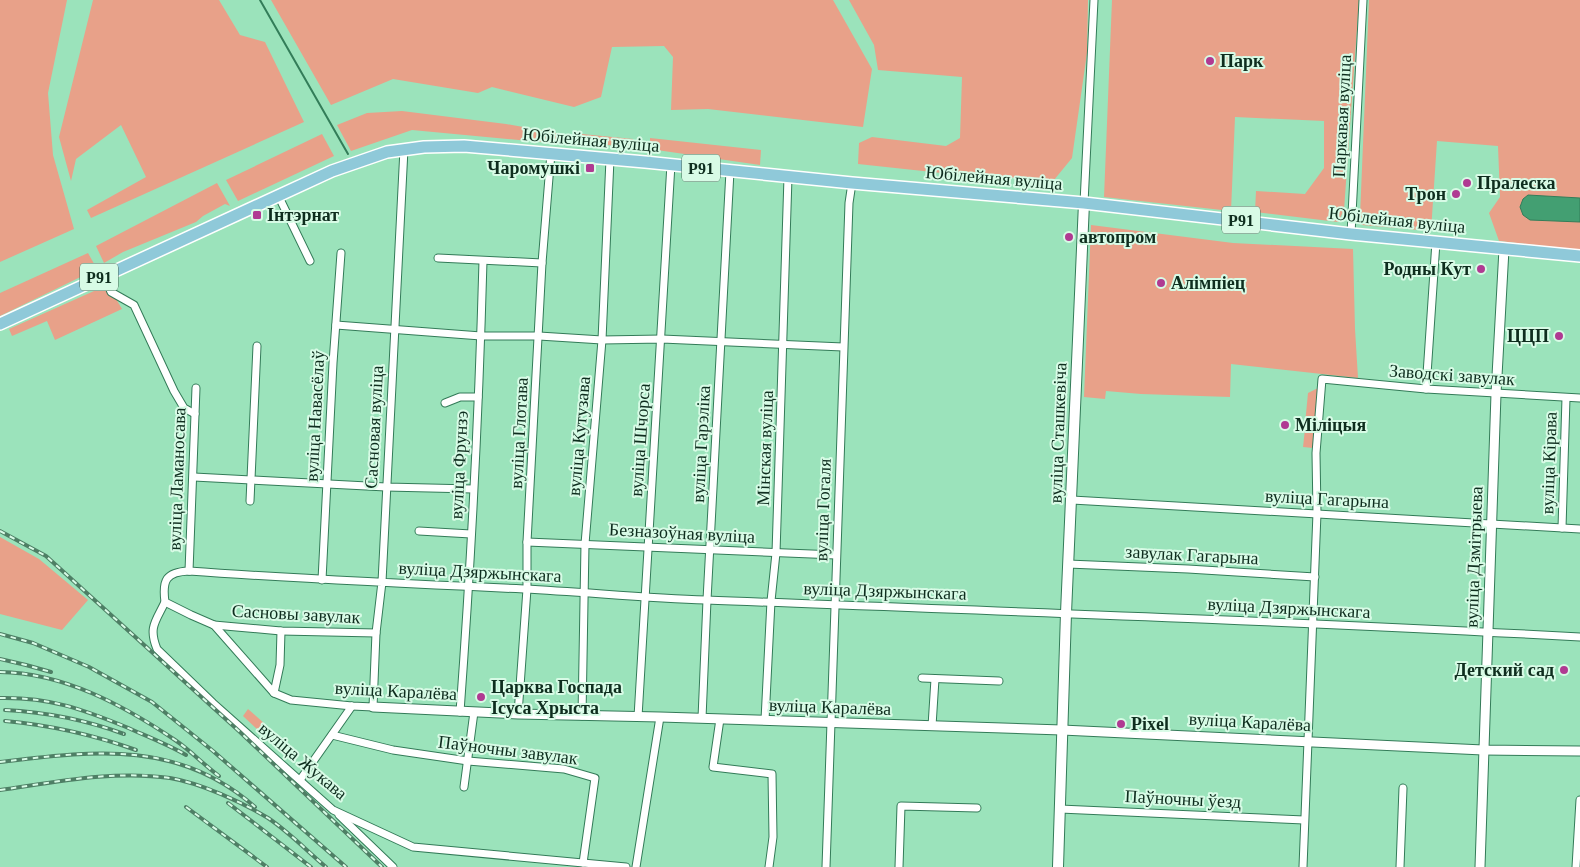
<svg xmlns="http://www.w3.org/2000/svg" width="1580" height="867" viewBox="0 0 1580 867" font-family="'Times New Roman',serif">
  <rect width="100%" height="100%" fill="#9be3bb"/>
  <g fill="#e8a189">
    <polygon points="0,0 67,0 48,93 53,155 74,229 0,262"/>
    <polygon points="93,0 219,0 240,35 265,42 304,122 91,218 87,210 146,177 121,125 76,159 71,181 59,137"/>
    <polygon points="271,0 833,0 872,69 863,127 708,109 671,110 673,57 664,46 612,47 601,97 574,107 492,87 478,93 393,79 331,105"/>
    <polygon points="849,0 1088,0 1087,53 1072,158 1054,180 951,174 858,164 859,143 872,137 946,146 960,138 962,77 878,70 874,45"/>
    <polygon points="1112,0 1359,0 1344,210 1338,222 1255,212 1256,191 1305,194 1324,168 1324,121 1235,117 1231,211 1104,197"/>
    <polygon points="1369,0 1580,0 1580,250 1499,241 1489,213 1500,197 1498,146 1437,141 1431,231 1362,225 1360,216"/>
    <polygon points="402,111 506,124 562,134 562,144 412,130 351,151 337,125 367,113"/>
    <polygon points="322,134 334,156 238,201 226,180"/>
    <polygon points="582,134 633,139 633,148 582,142"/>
    <polygon points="650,138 761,150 760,165 650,149"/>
    <polygon points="217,183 230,206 225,204 203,216 196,222 123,252 104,263 96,246"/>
    <polygon points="1091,225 1233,243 1353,249 1355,329 1358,378 1231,364 1230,397 1141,394 1106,391 1105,399 1084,397"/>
    <polygon points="88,253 97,269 0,316 0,293"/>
    <polygon points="103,287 110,295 115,297 122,309 55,340 47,321 12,336 9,329"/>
    <polygon points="1318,388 1315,425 1305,424 1308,393"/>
    <polygon points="1305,429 1315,429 1313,448 1303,447"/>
    <polygon points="0,537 39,559 88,600 62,630 0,614"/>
    <polygon points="248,709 265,724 259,731 243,716"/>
  </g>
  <polygon fill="#439f72" stroke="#337d59" points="1528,195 1580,198 1580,222 1530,220 1523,215 1520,207 1523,199"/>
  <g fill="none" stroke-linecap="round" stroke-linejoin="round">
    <polyline stroke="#337d59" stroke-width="2" points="260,0 348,154"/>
    <defs>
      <g id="minor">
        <path d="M404,149L382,582L376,633L373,707L352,706L291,700L274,693L214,625L191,615L165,602C162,580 166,572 189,571C300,579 412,584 524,589C585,592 645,598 706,600C997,611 1289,621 1580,637"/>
        <polyline points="278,195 310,261"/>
        <polyline points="1084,203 1094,0"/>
        <polyline points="1351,234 1363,0"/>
        <polyline points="438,258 542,263"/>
        <polyline points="104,275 111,292 134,305 174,391 184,408 195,414"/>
        <polyline points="336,325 481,336 539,336 602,340 662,339 843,347"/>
        <polyline points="1426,389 1436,242"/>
        <polyline points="445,403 460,397 478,397"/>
        <polyline points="194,477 386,487 473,489"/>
        <polyline points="1072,500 1580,529"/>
        <polyline points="250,501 257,346"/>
        <polyline points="1562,528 1566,398"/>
        <polyline points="419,531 471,534"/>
        <polyline points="527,542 836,555"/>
        <polyline points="1068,564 1188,569 1315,577"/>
        <polyline points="189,571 196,388"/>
        <polyline points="322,580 333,363 341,253"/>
        <path d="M165,602C156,621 148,627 157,649L213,703L333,810L413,847L626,867"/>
        <polyline points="214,625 281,631 376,633"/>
        <polyline points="922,678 999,681"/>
        <polyline points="274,693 280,665 281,631"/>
        <path d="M460,712C471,562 479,411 483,261"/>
        <polyline points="518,714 527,589 527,542 542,263 551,153"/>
        <polyline points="582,716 585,544 602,340 610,159"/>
        <polyline points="638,717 671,164"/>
        <polyline points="702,718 707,600 730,171"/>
        <polyline points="720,719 713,767 772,774 773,837 769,867"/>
        <polyline points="765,720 771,601 776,553 788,177"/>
        <polyline points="932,726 935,679"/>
        <polyline points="332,735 393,750 468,761 564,769 595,778 583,863"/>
        <polyline points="300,780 352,706"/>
        <polyline points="464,787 474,712"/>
        <polyline points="1060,809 1304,820"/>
        <polyline points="339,815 393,867"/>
        <polyline points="636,867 660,717"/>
        <polyline points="826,867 849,203 852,183"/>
        <polyline points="899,867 901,806 977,808"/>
        <polyline points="1303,867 1317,513 1316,453 1322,379 1426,389 1580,398"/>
        <polyline points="1400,867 1403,788"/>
        <polyline points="1576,867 1580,800"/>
      </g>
      <g id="tertiary">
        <polyline points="373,707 518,714 660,717 1062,730 1483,750 1580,751"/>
        <polyline points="1480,867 1496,394 1504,249"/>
      </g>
      <polyline id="secondary" points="1058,867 1066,613 1084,203"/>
      <polyline id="primary" points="0,324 332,171 387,152 424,147 464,146 645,162 852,183 1084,203 1351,234 1580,256"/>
    </defs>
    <use href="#minor" stroke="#337b58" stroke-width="9"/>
    <use href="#tertiary" stroke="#337b58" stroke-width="11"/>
    <use href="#secondary" stroke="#337b58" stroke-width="12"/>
    <use href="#primary" stroke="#fff" stroke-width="14"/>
    <use href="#minor" stroke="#fff" stroke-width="7"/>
    <use href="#tertiary" stroke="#fff" stroke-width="9"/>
    <use href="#secondary" stroke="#fff" stroke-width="10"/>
    <use href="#primary" stroke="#8fc9d9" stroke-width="11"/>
    <defs>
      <g id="rail">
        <polyline points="0,531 46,556 240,732 382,867"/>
        <polyline points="0,634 33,643 89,667 152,702 213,751 346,867"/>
        <polyline points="0,659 26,665 51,672"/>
        <path d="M0,672C64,673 123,705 175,740C190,750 204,765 219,776"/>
        <path d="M0,698C49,697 82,709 126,727C146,736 167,744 186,755"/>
        <path d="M5,710C45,712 86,720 124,734"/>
        <path d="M5,721C49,725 94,735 136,750"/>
        <path d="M0,762C93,751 178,739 255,807"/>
        <path d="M0,790C56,782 113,770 170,778C200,783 242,802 268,818C289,832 307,851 326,867"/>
        <polyline points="228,803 311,867"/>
        <polyline points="186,807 267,867"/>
      </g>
    </defs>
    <use href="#rail" stroke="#4e7f65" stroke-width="4"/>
    <use href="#rail" stroke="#d8fbe6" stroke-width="2" stroke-dasharray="5.5" stroke-linecap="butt"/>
  </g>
  <g fill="#b03a92" stroke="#d8fbe6" stroke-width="2">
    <circle cx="1210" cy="61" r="5"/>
    <rect x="585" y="163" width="10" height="10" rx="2.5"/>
    <circle cx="1467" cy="183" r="5"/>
    <circle cx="1456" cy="194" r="5"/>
    <rect x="252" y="210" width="10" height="10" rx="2.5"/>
    <circle cx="1069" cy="237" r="5"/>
    <circle cx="1481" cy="269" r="5"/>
    <circle cx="1161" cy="283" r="5"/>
    <circle cx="1559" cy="336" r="5"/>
    <circle cx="1285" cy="425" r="5"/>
    <circle cx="1564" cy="670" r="5"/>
    <circle cx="481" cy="697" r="5"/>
    <circle cx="1121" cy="724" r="5"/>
  </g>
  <g text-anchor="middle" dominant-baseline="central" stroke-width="4" stroke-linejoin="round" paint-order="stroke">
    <g fill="#d8fbe6" stroke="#4b6b5a" stroke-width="1">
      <rect x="682" y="154.5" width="38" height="27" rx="4"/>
      <rect x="1222" y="206.5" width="38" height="27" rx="4"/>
      <rect x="80" y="263.5" width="38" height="27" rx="4"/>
    </g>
    <g font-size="16" font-weight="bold" fill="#0e2d1e">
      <text x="701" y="168">Р91</text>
      <text x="1241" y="220">Р91</text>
      <text x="99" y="277">Р91</text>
    </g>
    <g font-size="18" font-weight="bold" fill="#0e2d1e" stroke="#d8fbe6" text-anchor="start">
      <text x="1220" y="61">Парк</text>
      <text x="580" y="168" text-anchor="end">Чаромушкі</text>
      <text x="1477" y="183">Пралеска</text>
      <text x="1446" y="194" text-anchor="end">Трон</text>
      <text x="267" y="215">Інтэрнат</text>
      <text x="1079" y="237">автопром</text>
      <text x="1471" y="269" text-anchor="end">Родны Кут</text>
      <text x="1171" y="283">Алімпіец</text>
      <text x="1549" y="336" text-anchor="end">ЦЦП</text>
      <text x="1295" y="425">Міліцыя</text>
      <text x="1554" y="670" text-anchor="end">Детский сад</text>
      <text x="491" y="687">Царква Госпада<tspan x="491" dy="21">Ісуса Хрыста</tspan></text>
      <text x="1131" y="724">Pixel</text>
    </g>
    <g font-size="18" fill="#0e2d1e" stroke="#d8fbe6">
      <text transform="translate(1342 116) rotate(-87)">Паркавая вуліца</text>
      <text transform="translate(591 140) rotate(5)">Юбілейная вуліца</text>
      <text transform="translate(994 178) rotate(5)">Юбілейная вуліца</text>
      <text transform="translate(1397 220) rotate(6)">Юбілейная вуліца</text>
      <text transform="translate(1452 375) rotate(4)">Заводскі завулак</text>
      <text transform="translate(315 416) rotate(-87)">вуліца Навасёлаў</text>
      <text transform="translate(374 427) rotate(-87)">Сасновая вуліца</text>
      <text transform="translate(519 433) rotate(-87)">вуліца Глотава</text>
      <text transform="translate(1058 433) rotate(-88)">вуліца Сташкевіча</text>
      <text transform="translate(579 436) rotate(-85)">вуліца Кутузава</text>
      <text transform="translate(640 440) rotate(-86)">вуліца Шчорса</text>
      <text transform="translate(701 444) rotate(-87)">вуліца Гарэліка</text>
      <text transform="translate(765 448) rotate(-88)">Мінская вуліца</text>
      <text transform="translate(1549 463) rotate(-88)">вуліца Кірава</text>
      <text transform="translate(459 465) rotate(-87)">вуліца Фрунзэ</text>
      <text transform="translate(177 479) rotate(-88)">вуліца Ламаносава</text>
      <text transform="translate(1327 499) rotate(3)">вуліца Гагарына</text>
      <text transform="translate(823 510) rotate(-88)">вуліца Гогаля</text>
      <text transform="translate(682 533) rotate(3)">Безназоўная вуліца</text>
      <text transform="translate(1192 555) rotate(3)">завулак Гагарына</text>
      <text transform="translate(1474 557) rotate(-88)">вуліца Дзмітрыева</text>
      <text transform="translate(480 572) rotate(3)">вуліца Дзяржынскага</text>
      <text transform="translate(885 591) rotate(2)">вуліца Дзяржынскага</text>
      <text transform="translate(1289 608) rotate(3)">вуліца Дзяржынскага</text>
      <text transform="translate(296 614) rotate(3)">Сасновы завулак</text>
      <text transform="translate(396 691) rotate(3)">вуліца Каралёва</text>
      <text transform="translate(830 707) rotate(2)">вуліца Каралёва</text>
      <text transform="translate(1250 722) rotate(3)">вуліца Каралёва</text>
      <text transform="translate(508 750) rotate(7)">Паўночны завулак</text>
      <text transform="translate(303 761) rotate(40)">вуліца Жукава</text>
      <text transform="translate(1183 799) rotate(3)">Паўночны ўезд</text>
    </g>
  </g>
</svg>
